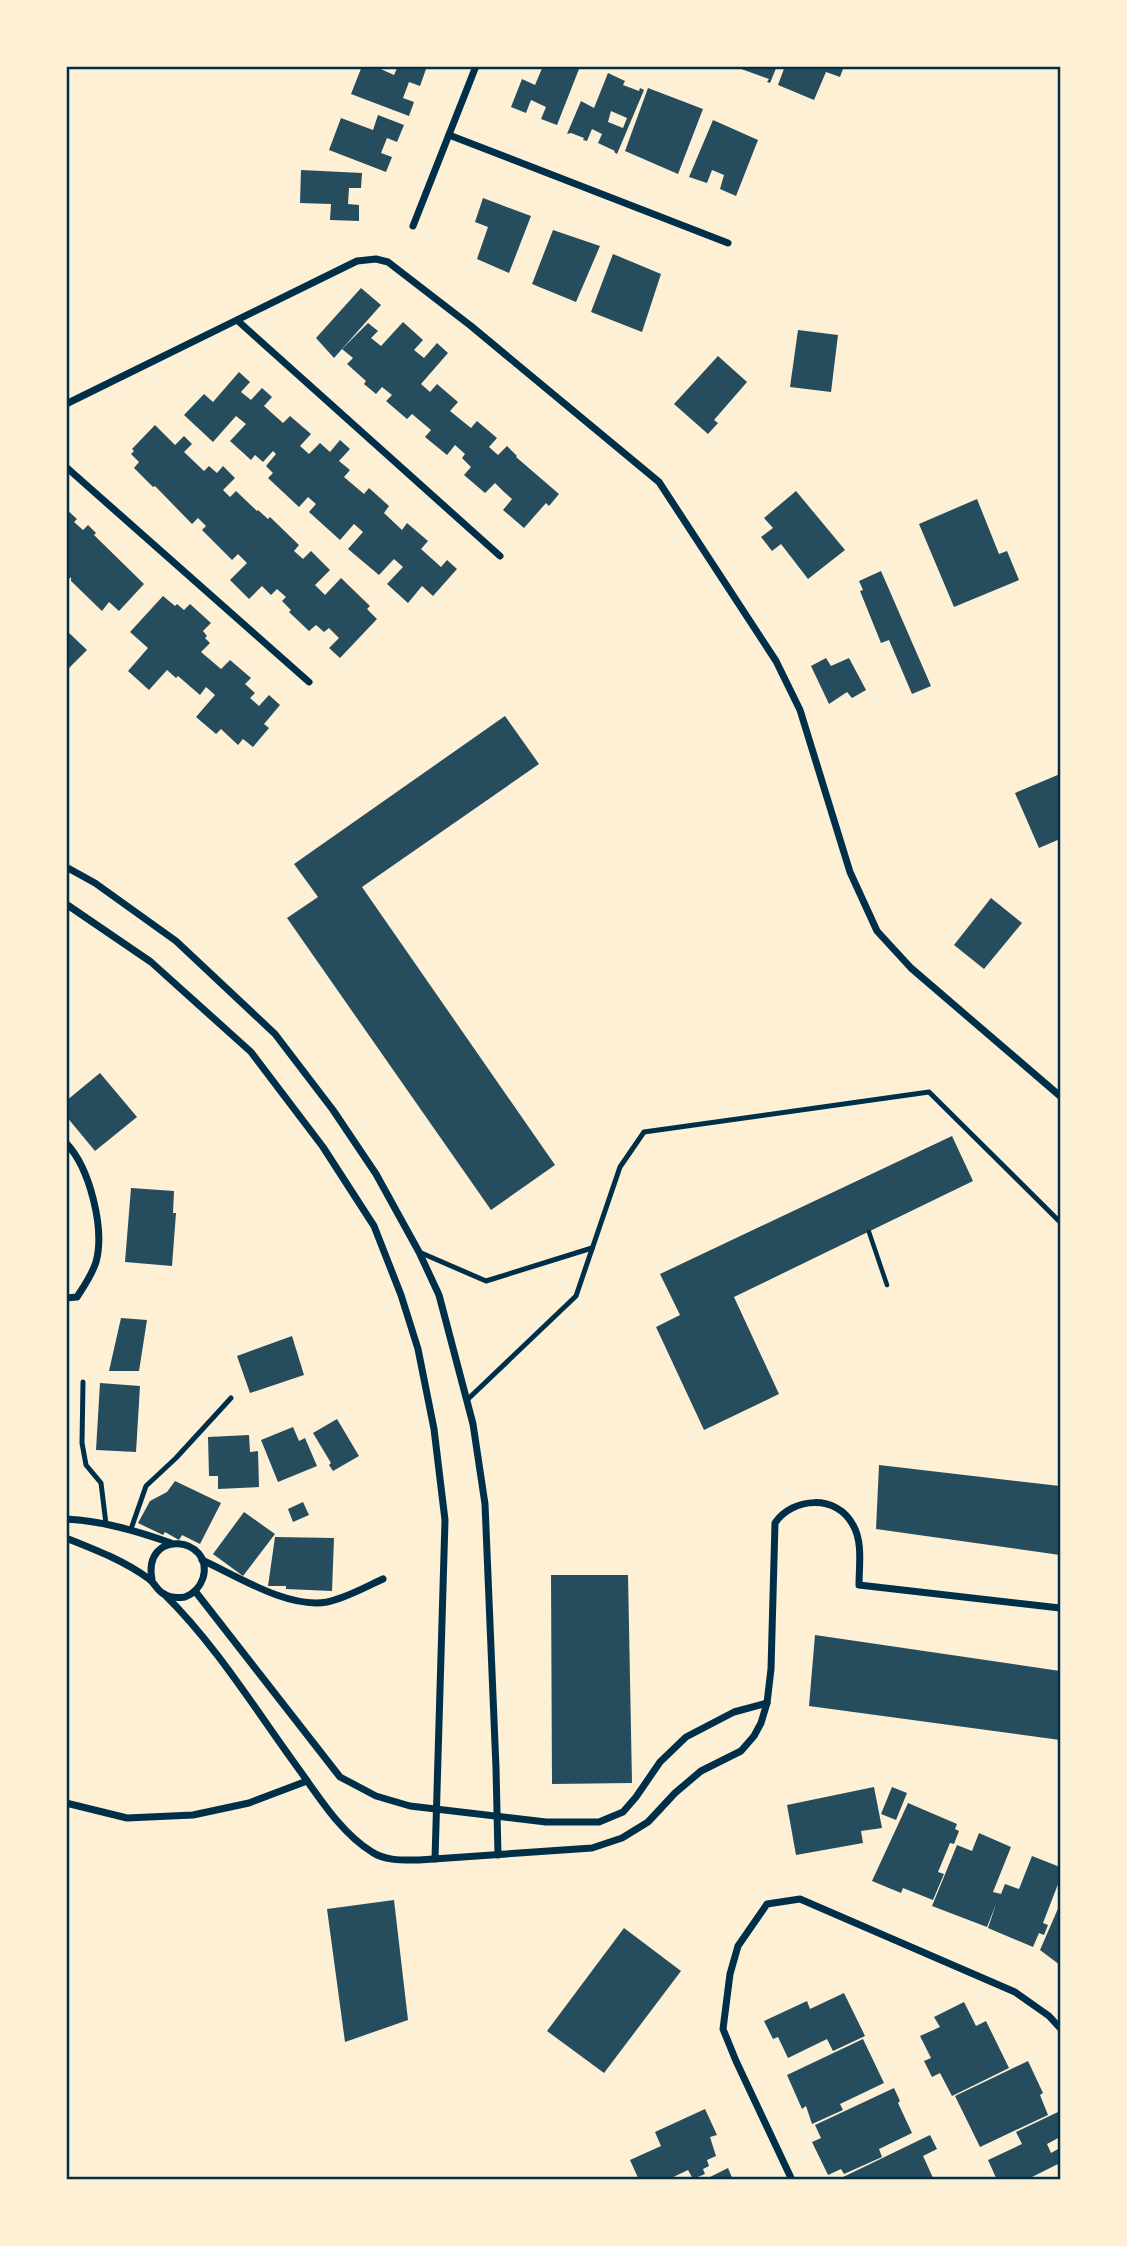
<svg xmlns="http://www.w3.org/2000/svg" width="1127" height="2246" viewBox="0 0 1127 2246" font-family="Spectral,serif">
  <rect width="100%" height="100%" fill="#fdf0d5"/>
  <g fill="#264d5e" fill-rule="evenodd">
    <polygon points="362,66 374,66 394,75 398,66 420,66 426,69 420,86 409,82 403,98 414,102 409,116 351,94"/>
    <polygon points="543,66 574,66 579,69 557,125 541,119 546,107 531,100 526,113 511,107 522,79 535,85"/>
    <polygon points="733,66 777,66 770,83 767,82 769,79"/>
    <polygon points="785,66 844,66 840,77 826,72 814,100 778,85"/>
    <path d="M608,73L625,81L623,85L639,91L640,88L644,90L617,154L614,152L615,151L598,143L602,134L592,129L587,141L583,140L584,138L571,133L567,134L581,101L594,108ZM611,111L627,118L623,128L608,122Z"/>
    <polygon points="648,88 703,109 678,174 625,151"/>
    <polygon points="378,115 404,125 397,142 387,138 381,153 392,157 386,172 329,150 341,118 373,130"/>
    <polygon points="713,120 758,140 736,196 720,189 724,175 712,170 707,183 689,177"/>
    <polygon points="301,170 362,173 361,188 349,188 348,204 359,205 359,221 330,220 331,204 300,203"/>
    <polygon points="483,198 531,216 509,273 477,259 488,227 475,222"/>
    <polygon points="553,230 600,246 576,302 532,284"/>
    <polygon points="613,254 661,274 642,332 591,312"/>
    <polygon points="361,288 381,305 334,358 316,338"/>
    <polygon points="403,322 423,340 414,350 424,358 437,343 448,353 421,384 430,392 437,384 458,402 450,411 471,428 477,421 497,438 489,447 498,455 507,446 517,456 516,457 559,494 549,506 546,503 524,528 503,510 512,499 503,491 495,483 485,493 464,475 471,467 462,458 465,454 455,445 447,455 425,437 431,430 412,414 407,419 386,401 392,395 382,387 376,394 364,384 366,381 347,364 353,358 342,349 368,323 378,331 371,338 381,346"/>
    <polygon points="798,330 838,335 831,392 790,387"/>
    <polygon points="718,356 747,382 714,420 718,423 708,434 674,404"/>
    <polygon points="239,372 250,382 241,392 251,400 262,388 272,397 264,406 283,423 290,416 311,434 300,446 309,454 320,443 330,452 340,440 350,449 339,461 350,470 344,477 364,494 369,488 389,506 384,513 402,530 407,523 428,541 421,549 441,567 447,560 457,569 433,596 422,586 408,603 387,584 403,567 394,559 379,575 348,549 363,532 354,524 340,540 309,512 316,504 308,497 299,507 268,478 273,473 266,466 276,454 273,451 263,462 255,455 251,460 230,441 246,424 236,416 213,442 184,415 204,394 213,402"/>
    <polygon points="155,425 175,445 184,436 192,444 184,452 204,471 209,466 217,473 223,466 235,478 223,490 230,497 236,491 257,511 258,510 268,519 270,517 299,545 294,551 303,559 311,551 330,570 315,585 325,595 341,578 370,606 367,609 377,619 340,658 329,648 339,638 329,628 324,632 316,625 309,631 289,612 291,610 282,601 286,597 277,589 271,595 262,586 249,599 230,580 247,563 238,554 232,560 202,530 206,526 198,518 192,524 155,486 153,487 134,468 139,462 131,454 134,451 132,449"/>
    <polygon points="796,491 845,550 808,579 781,544 772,551 761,537 773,528 764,518"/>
    <polygon points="977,499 999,554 1007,551 1019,580 954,607 919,524"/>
    <polygon points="66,509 77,519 74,522 83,530 88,525 96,533 94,535 144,584 119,611 109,602 102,611 71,581 71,577 66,582"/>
    <polygon points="881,571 931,686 912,694 889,640 881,643 860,591 863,590 859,581"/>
    <polygon points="163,596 175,606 177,604 184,610 190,604 211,623 203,631 207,636 205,638 210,643 201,652 221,669 230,660 251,678 245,684 255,693 250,698 259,706 269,695 280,705 264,724 269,728 253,747 243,739 238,745 221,729 216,734 196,717 215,695 206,687 200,695 178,676 176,678 167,670 149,690 128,671 148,648 130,632"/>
    <polygon points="66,630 87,650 66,671"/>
    <polygon points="826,658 831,666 849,658 866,690 852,698 847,692 829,704 811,666"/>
    <polygon points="505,716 539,764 362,887 555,1165 491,1210 287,918 318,897 294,864"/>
    <polygon points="1060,774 1060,839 1039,848 1015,793"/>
    <polygon points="991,898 1022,923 984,969 954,945"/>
    <polygon points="100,1073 137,1117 95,1151 66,1116 66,1101"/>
    <polygon points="952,1136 973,1181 734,1297 779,1394 704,1430 656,1327 680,1315 660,1274"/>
    <polygon points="131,1188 174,1191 173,1213 176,1213 172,1266 125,1262"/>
    <polygon points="121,1318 147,1320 139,1371 109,1371"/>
    <polygon points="292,1336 304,1375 250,1393 237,1356"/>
    <polygon points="100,1383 140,1386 136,1452 96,1450"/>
    <polygon points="337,1419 359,1456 333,1471 329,1465 331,1463 313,1433"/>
    <polygon points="293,1427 299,1441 305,1438 317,1466 278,1482 261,1440"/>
    <polygon points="249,1435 250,1452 258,1451 259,1487 218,1489 218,1476 209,1476 208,1437"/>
    <polygon points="879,1465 1060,1486 1060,1555 876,1529"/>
    <polygon points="175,1481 221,1503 200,1544 182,1535 179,1540 165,1532 163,1535 138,1523 150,1501 167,1492"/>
    <polygon points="303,1502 309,1515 293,1522 288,1509"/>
    <polygon points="244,1512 275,1534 243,1576 213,1554"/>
    <polygon points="275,1537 334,1538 332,1591 286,1589 286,1586 268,1586"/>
    <polygon points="551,1575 628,1575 632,1783 552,1784"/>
    <polygon points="815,1635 1060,1671 1060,1740 809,1706"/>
    <polygon points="874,1787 882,1828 861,1831 863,1843 796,1855 787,1805"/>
    <polygon points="892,1787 907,1793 896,1820 881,1814"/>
    <polygon points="908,1803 957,1824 955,1829 959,1831 954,1844 950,1843 938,1872 944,1874 933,1900 903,1888 901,1893 872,1881"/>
    <polygon points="979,1833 1011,1847 993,1892 1001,1894 1005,1884 1019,1889 1032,1856 1060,1867 1060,1879 1043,1923 1048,1925 1044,1935 1039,1933 1033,1947 988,1928 996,1904 987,1927 932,1906 957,1845 972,1851"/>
    <polygon points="394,1900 408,2020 345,2042 327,1909"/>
    <polygon points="1060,1904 1060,1965 1040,1950"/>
    <polygon points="624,1928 681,1971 604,2073 547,2031"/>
    <polygon points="844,1993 865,2036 833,2051 827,2039 788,2058 778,2037 773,2039 764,2021 807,2001 810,2009"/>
    <polygon points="964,2002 976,2026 986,2021 1009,2068 952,2096 940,2073 932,2077 924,2061 931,2058 920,2036 940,2027 934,2017"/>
    <polygon points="863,2039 884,2083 840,2104 843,2110 812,2124 806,2106 802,2109 787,2075"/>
    <polygon points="1028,2061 1043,2093 1040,2095 1048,2115 980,2147 955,2096"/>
    <polygon points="894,2088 900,2101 898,2103 912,2133 879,2149 882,2157 844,2174 841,2169 828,2175 812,2142 821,2138 815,2125"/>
    <polygon points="705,2109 717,2135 710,2137 716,2156 707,2160 709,2166 703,2169 705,2174 693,2179 688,2170 667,2180 639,2180 630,2160 661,2146 655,2132"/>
    <polygon points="1058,2112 1060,2117 1060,2137 1047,2144 1051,2153 1060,2148 1060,2163 1026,2180 997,2180 988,2160 1022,2144 1016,2132"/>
    <polygon points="930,2135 937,2149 923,2156 934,2180 837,2180"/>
    <polygon points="728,2168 733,2180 704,2180"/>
  </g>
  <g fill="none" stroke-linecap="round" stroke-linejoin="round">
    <polyline stroke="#003049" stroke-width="4.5" points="869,1232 887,1285"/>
    <g stroke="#003049" stroke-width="5">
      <polyline points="419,1252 486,1281 592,1248"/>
      <polyline points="83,1382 82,1443 86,1465 101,1483 106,1524"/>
      <polyline points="467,1400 576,1296 620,1167 644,1132 929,1092 1060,1222"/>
      <polyline points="131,1529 146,1486 176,1458 231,1398"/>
    </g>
    <g stroke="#003049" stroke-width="7">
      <polyline points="449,135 728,243"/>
      <polyline points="413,226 476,66"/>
      <polyline points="238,321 500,556"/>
      <polyline points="66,404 357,261 376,259 388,262 471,326 659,482 776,661 800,710 850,872 877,931 911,968 1060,1096"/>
      <polyline points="66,467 309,682"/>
      <polyline points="66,867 95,883 176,941 275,1034 333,1110 376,1174 419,1252 439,1295 473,1424 485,1504 496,1768 498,1855"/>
      <polyline points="66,904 151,962 251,1052 323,1147 374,1226 401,1295 418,1349 434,1429 445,1520 435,1859"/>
      <path d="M66,1143C90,1168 105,1229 96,1262C92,1275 84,1286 77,1297L66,1298"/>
      <path d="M66,1519C103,1521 137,1531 171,1543"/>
      <path d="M66,1538C94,1549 125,1561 149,1579C155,1583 157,1591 164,1594C170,1598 178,1598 185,1597C193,1594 200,1587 203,1578C215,1537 142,1527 152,1580"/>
      <path d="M202,1560C237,1576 288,1609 327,1602C346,1598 365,1587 383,1579"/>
      <polyline points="195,1591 340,1777 376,1796 410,1806 546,1822 599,1822 623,1812 636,1797 660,1762 686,1737 734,1712 767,1703"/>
      <path d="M164,1594C216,1645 255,1709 298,1768C319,1797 341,1833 372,1852C385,1861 403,1860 419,1860L592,1848L622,1838L648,1822L675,1793L701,1771L741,1751L754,1736L761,1723L767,1703L771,1669L775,1523C793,1497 837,1494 853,1525C863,1542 859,1566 859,1585L1060,1608"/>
      <polyline points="66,1803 127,1818 193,1815 249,1803 307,1781"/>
      <polyline points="792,2180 736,2061 723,2029 730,1974 738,1946 767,1904 800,1899 1015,1992 1049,2016 1060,2028"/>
    </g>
  </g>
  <rect width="1127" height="2246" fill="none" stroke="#fdf0d5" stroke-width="136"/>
  <rect x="68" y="68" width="991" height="2110" fill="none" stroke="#003049" stroke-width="2.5"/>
</svg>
